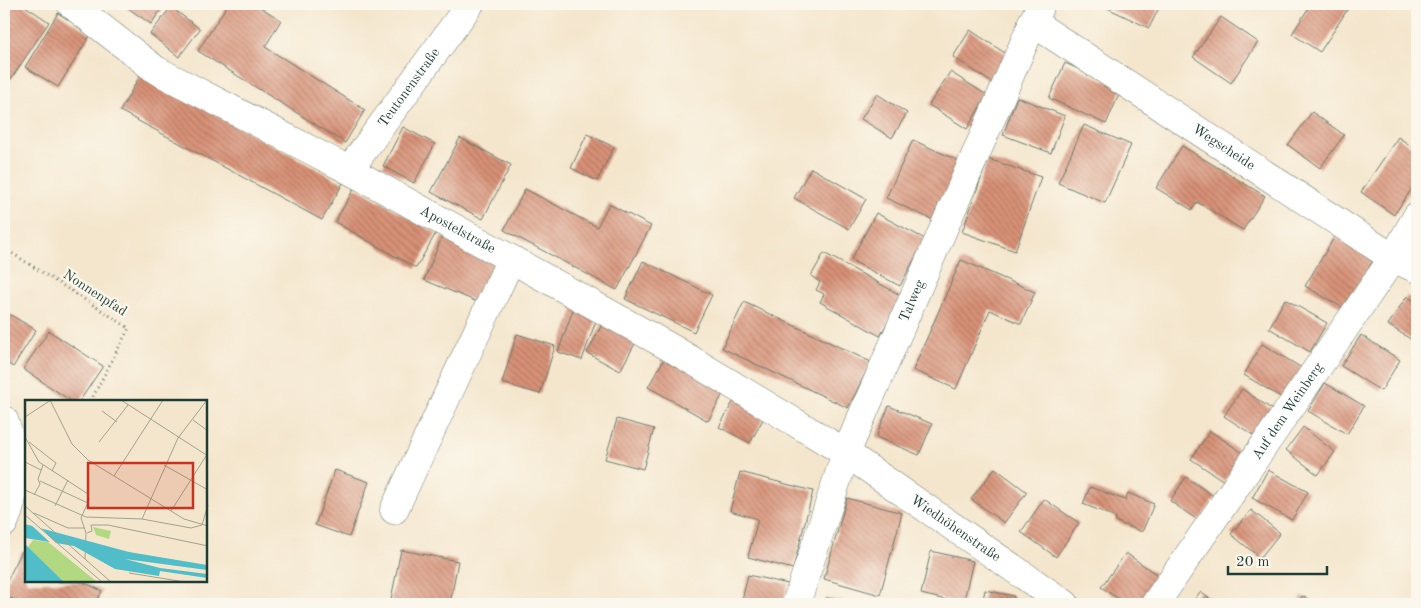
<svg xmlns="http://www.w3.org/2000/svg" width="1421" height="608" viewBox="0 0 1421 608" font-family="'Old Standard TT',serif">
  <defs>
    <pattern id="building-back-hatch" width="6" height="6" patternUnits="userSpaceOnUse" patternTransform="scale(1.25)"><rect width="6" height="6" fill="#d89177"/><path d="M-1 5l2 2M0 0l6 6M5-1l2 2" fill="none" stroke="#af7862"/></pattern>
  </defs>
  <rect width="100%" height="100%" fill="#fbf7ec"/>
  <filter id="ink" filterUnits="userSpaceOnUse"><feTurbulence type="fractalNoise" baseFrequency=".02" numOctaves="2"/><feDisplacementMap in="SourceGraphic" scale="10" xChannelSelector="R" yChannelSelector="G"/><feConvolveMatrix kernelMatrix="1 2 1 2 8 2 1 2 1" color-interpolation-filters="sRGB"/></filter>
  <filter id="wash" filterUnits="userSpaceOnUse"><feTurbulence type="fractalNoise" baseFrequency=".0096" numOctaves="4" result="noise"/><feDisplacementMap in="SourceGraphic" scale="20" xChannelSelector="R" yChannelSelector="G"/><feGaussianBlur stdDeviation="1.12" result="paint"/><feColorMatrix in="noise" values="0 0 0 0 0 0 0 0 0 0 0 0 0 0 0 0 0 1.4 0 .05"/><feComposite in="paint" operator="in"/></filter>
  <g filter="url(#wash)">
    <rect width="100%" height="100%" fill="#f4e6cd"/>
    <g id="blocks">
      <g fill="url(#building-back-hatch)">
        <polygon points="4,4 22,4 49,22 11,79 4,74"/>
        <polygon points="122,4 165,4 151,24"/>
        <polygon points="228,4 255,4 281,20 265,47 365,110 345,143 198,51"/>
        <polygon points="1099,4 1161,4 1149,28"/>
        <polygon points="1311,4 1351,4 1320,52 1292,34"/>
        <polygon points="171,7 200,29 179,57 150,34"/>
        <polygon points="58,13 91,34 58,87 25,67"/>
        <polygon points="1221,17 1258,42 1231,83 1193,57"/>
        <polygon points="970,30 1011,57 994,84 953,57"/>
        <polygon points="1065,63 1122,88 1106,124 1049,98"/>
        <polygon points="950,72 987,95 967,129 929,105"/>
        <polygon points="141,74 343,183 322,220 120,111"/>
        <polygon points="877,94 907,113 892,138 861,119"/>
        <polygon points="1017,97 1065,116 1051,153 1003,135"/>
        <polygon points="1312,112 1344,135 1320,168 1288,145"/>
        <polygon points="1084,125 1131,145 1105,203 1058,183"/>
        <polygon points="403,127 435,144 414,183 383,166"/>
        <polygon points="587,134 614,147 597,181 571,168"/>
        <polygon points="1398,137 1417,150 1417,181 1394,215 1361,192"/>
        <polygon points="460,138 511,165 483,219 431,192"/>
        <polygon points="913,140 961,162 933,220 886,198"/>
        <polygon points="1182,146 1265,196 1243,230 1197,202 1192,210 1156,188"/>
        <polygon points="988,159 1041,177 1015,251 962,232"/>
        <polygon points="811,168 866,199 849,229 794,198"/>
        <polygon points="355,187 436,233 416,268 335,222"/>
        <polygon points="525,189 597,227 609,204 651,226 617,290 504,230"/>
        <polygon points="876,213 925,239 900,286 851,260"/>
        <polygon points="1335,236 1374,259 1345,309 1305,286"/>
        <polygon points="442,237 499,260 480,303 424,280"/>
        <polygon points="824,253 902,296 880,336 820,302 824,294 816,290 820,282 811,276"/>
        <polygon points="961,260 1035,292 1021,324 990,310 956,389 913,370"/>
        <polygon points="643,261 712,295 694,332 625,299"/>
        <polygon points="1407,296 1417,303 1417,343 1388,325"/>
        <polygon points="1285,299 1327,323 1310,352 1269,328"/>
        <polygon points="744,302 871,362 848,408 722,348"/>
        <polygon points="574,307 598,315 582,360 558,352"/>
        <polygon points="4,311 36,330 13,367 4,361"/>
        <polygon points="604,321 638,338 620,371 587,353"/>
        <polygon points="49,331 103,366 79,402 73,402 23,369"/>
        <polygon points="517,334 555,346 540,394 502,383"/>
        <polygon points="1361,335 1400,360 1381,391 1341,366"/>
        <polygon points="1262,344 1302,368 1284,399 1244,375"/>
        <polygon points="667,354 727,387 708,421 648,387"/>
        <polygon points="1325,383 1364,406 1347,434 1308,411"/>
        <polygon points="1242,389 1273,410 1256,437 1224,416"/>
        <polygon points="737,395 767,412 750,443 719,427"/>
        <polygon points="889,406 932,424 919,455 876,437"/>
        <polygon points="617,419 654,429 643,469 605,459"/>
        <polygon points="1303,427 1335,452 1318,475 1286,450"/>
        <polygon points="1210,431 1243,453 1224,481 1191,459"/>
        <polygon points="995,468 1027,492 1004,523 971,499"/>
        <polygon points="335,470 369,482 349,537 315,525"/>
        <polygon points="1268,470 1308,492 1292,520 1252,498"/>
        <polygon points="740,472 813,491 793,569 748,557 758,519 730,511"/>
        <polygon points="1186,477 1215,497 1199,521 1170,501"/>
        <polygon points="1090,487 1125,500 1128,493 1154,504 1142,532 1115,521 1116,517 1083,504"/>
        <polygon points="847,498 902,513 880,595 824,579"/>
        <polygon points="1044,499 1079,523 1056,557 1021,532"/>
        <polygon points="1251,510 1280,533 1260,558 1231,534"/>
        <polygon points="401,550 458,561 450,604 390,604"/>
        <polygon points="22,551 26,553 26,582 83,582 102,591 95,604 23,604 4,595 4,587"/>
        <polygon points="931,551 973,561 963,604 921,594"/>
        <polygon points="1126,553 1160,577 1141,604 1126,604 1101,587"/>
        <polygon points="748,575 788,584 783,604 741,604"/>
        <polygon points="985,590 1014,596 1013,604 982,604"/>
        <polygon points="1200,592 1218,604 1191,604"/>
        <polygon points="1302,596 1318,604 1298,604"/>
        <polygon points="826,598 855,603 854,604 825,604"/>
      </g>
    </g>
  </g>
  <g filter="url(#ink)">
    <use href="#blocks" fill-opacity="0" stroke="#6a786a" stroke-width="1"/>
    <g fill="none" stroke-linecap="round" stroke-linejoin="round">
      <defs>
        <g id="minor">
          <path id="s1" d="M71,4L156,70L349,170L511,259L673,349L846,453L1065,604"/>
          <path id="s2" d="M1032,22L1393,258L1417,269"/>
          <path id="s3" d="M349,170L470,4"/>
          <path d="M4,420C17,453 19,491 4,523"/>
          <polyline points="394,510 511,259"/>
          <path id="s4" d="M796,604L846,453L1041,4"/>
          <path id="s5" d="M1155,604L1393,258L1417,216"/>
        </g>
      </defs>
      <use href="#minor" stroke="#6a786a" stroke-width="29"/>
      <polyline stroke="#6a786a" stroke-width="3" stroke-dasharray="1 4" stroke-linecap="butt" points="4,248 129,328 90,402"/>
      <use href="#minor" stroke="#fff" stroke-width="28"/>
    </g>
  </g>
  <g text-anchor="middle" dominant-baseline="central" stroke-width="4.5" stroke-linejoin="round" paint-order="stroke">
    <g font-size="14" fill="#1f3d34" stroke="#fbf7ec">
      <text stroke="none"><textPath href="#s3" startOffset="102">Teutonenstraße</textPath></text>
      <text stroke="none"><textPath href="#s2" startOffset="229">Wegscheide</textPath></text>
      <text stroke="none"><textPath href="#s1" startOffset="449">Apostelstraße</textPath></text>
      <text transform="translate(95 293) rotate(33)">Nonnenpfad</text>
      <text stroke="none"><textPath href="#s4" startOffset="325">Talweg</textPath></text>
      <text stroke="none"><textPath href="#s5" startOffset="234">Auf dem Weinberg</textPath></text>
      <text stroke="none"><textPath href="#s1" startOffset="1030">Wiedhöhenstraße</textPath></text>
    </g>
  </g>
  <g transform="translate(25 400)">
    <rect width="182" height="182" fill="#f4e6cd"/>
    <path d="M68,127L86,131L84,139L71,135ZM8,140L23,142L72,182H39L3,147Z" fill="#b2d881"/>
    <path d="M0,124L104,152L182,165V170L100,159L135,168L182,174V178L135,171L134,176L90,169L49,146L0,138ZM0,144L3,147L39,182H0Z" fill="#50bdc9"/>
    <path d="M4,123H11L33,145L29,146Z" fill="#f4e6cd"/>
    <path fill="none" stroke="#9fa290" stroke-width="1" d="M25,0L47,44L63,60L159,119L183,126M96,0L183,56M77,11L92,22M0,17L26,0M168,20L183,31M0,37L14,62L63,94L64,100L56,118L61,133L60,159M4,42L31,63L27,71M74,42L103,5M0,62L16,70M139,65L183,90M89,76L138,0M15,81L63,103M0,90L61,117L117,119L166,128L177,125L183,105M9,95L15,84L13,79L18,65M0,106L86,182M30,106L43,80M146,111L181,56M9,113L43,128H60M0,115L77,182M117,119L153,38L182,0M62,133L67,131L66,125H83L183,146M104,173L160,182"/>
    <path fill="#c8321e" fill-opacity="0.15" stroke="#c8321e" stroke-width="2.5" d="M63,63H168V108H63Z"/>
    <rect width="182" height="182" fill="none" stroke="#1f3d34" stroke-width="2.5"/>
  </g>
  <rect width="1421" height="608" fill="none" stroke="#fbf7ec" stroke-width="20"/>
  <path d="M1228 566v8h99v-8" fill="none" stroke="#1f3d34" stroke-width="2.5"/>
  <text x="1236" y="566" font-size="15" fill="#1f3d34" stroke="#fbf7ec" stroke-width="4" paint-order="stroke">20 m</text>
</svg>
